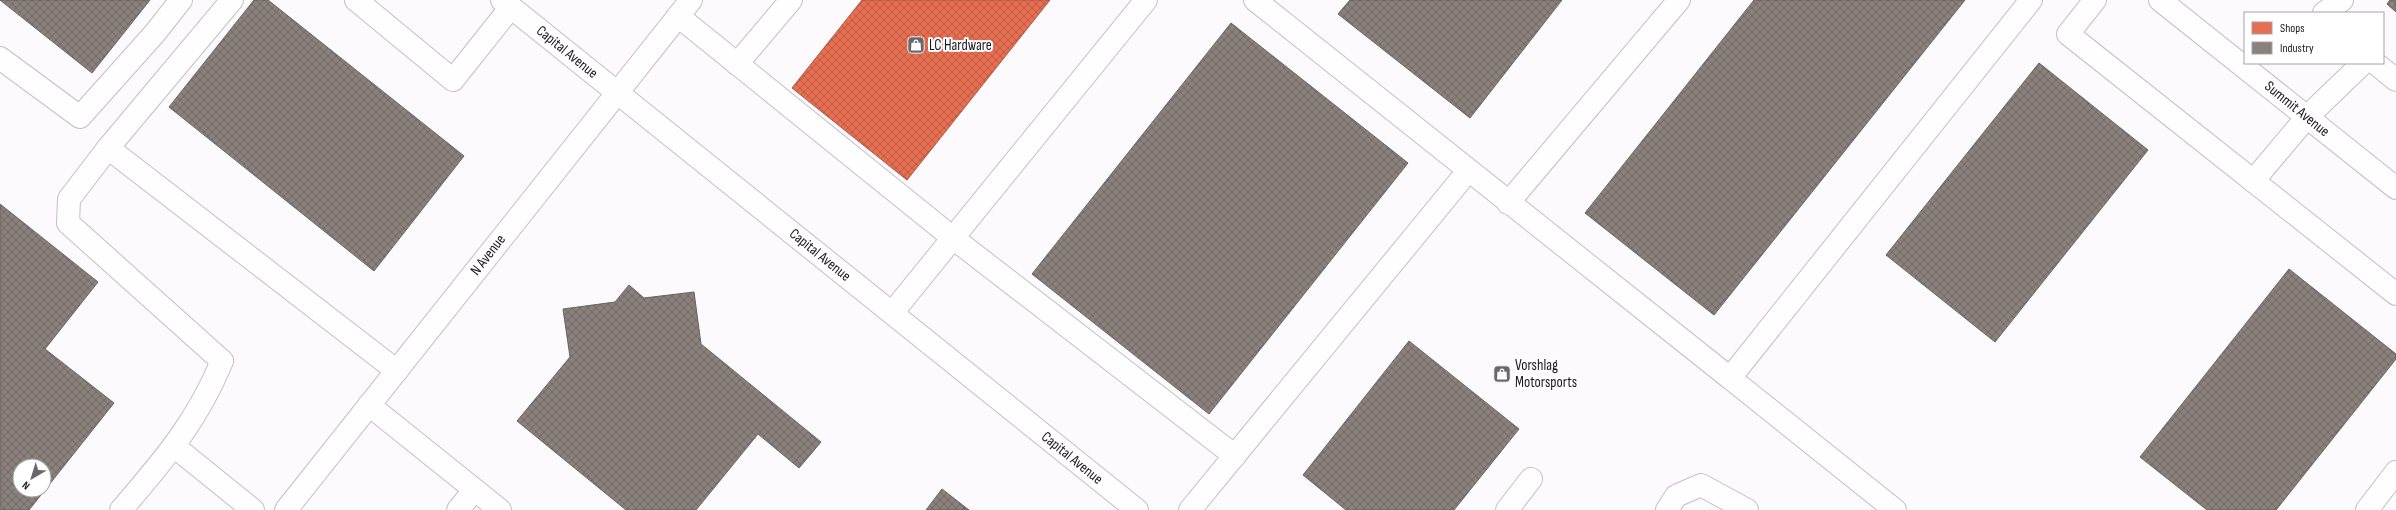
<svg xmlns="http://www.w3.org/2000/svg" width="2396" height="510" viewBox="0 0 2396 510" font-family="'Sofia Sans Condensed',sans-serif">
  <defs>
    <pattern id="shops-cross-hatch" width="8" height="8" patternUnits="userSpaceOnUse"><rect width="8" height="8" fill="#e76f51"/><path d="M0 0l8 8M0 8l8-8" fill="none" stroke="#ba5a43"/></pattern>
    <pattern id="industry-cross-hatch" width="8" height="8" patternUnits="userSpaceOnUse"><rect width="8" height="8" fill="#8a817c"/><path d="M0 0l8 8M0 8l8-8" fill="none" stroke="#706965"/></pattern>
  </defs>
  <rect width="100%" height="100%" fill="#fcfafd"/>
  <polygon fill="url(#shops-cross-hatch)" stroke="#aa5442" points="862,0 1050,0 907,180 792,88"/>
  <g fill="url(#industry-cross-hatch)" stroke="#696160" fill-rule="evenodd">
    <polygon points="0,0 150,0 92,73"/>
    <polygon points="254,0 268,0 464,156 374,271 169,107"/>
    <polygon points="1350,0 1562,0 1470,118 1338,14"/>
    <polygon points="1754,0 1965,0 1714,315 1585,213"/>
    <polygon points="2390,0 2396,0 2396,12 2387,4"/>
    <polygon points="1231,23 1408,163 1209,414 1032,274"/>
    <polygon points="2039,63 2148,150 1995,342 1886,255"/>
    <path d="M0,204L98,282L45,349L114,403L29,510H0ZM20,466H44V490H20Z"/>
    <polygon points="2289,269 2396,354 2396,359 2276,510 2207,510 2140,457"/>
    <polygon points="629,285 644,298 694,292 701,344 821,442 799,468 758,434 696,510 626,510 517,421 570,357 563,309 615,302"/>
    <polygon points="1409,341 1519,429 1454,510 1346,510 1303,475"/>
    <polygon points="942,489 969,510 926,510"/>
  </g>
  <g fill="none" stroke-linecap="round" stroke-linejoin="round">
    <defs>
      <g id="minor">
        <polyline points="232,0 108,148 397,371"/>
        <polyline points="356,0 453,80 511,7"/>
        <polyline points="502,0 1137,510"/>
        <polyline points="1255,0 1730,378 2031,0"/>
        <polyline points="2095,0 2068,34 2396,294"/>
        <polyline points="2160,0 2396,188"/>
        <polyline points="2324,13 2342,0"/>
        <polyline points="678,16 953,238 1235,456"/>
        <polyline points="0,58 80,117 155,33 181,0"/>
        <polyline points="2375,63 2396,80"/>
        <polyline points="737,64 791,0"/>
        <path d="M108,148L69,199L68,223L222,361C197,422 163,461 121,510"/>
        <polyline points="2253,181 2307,117 2363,63"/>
        <polyline points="1508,203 1679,0"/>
        <polyline points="892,313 1146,0"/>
        <polyline points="1730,378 1895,510"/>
        <polyline points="369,405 500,510"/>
        <polyline points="175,447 253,510"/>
        <polyline points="286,510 691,0"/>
        <polyline points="458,510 474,490"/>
        <polyline points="1190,510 1468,171"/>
        <polyline points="1507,510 1531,479"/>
        <polyline points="1667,510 1676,496 1701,485 1747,510"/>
        <polyline points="2367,510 2396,472"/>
      </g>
    </defs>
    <use href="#minor" stroke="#c3bfc5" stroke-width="24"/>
    <use href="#minor" stroke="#fffeff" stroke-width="22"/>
  </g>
  <defs>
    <symbol id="shop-square" viewBox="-11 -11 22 22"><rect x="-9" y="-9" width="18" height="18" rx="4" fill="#6a666d" stroke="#fff"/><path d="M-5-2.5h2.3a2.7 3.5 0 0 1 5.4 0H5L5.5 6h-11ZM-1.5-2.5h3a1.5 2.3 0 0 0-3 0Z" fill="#fff"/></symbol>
  </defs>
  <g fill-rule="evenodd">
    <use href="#shop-square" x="906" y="35" width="20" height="20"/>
    <use href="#shop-square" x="1492" y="364" width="20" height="20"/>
  </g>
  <g text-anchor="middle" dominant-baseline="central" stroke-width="4" stroke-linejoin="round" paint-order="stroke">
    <g font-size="15" fill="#1b161f" stroke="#fff" text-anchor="start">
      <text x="929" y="45">LC Hardware</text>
      <text x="1515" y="365">Vorshlag<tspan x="1515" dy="17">Motorsports</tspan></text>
    </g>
    <g font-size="15" fill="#1b161f" stroke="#fff">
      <text transform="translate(567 52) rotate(39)">Capital Avenue</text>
      <text transform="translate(2297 109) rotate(39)">Summit Avenue</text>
      <text transform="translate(488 255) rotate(-52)">N Avenue</text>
      <text transform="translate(820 255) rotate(39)">Capital Avenue</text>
      <text transform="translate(1072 458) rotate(39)">Capital Avenue</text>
    </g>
  </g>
  <rect x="2244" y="12" width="140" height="52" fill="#ffffff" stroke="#a4a2a5"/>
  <rect x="2252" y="22" width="20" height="12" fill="#e76f51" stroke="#a4a2a5"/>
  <text x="2280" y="32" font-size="12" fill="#1b161f">Shops</text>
  <rect x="2252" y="42" width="20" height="12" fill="#8a817c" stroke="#a4a2a5"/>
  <text x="2280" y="52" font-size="12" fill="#1b161f">Industry</text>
  <g transform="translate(32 478) rotate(218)"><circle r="19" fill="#ffffff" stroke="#a4a2a5"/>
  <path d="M0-3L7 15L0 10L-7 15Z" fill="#6a666d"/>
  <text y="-6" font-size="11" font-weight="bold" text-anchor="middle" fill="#1b161f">N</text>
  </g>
</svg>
